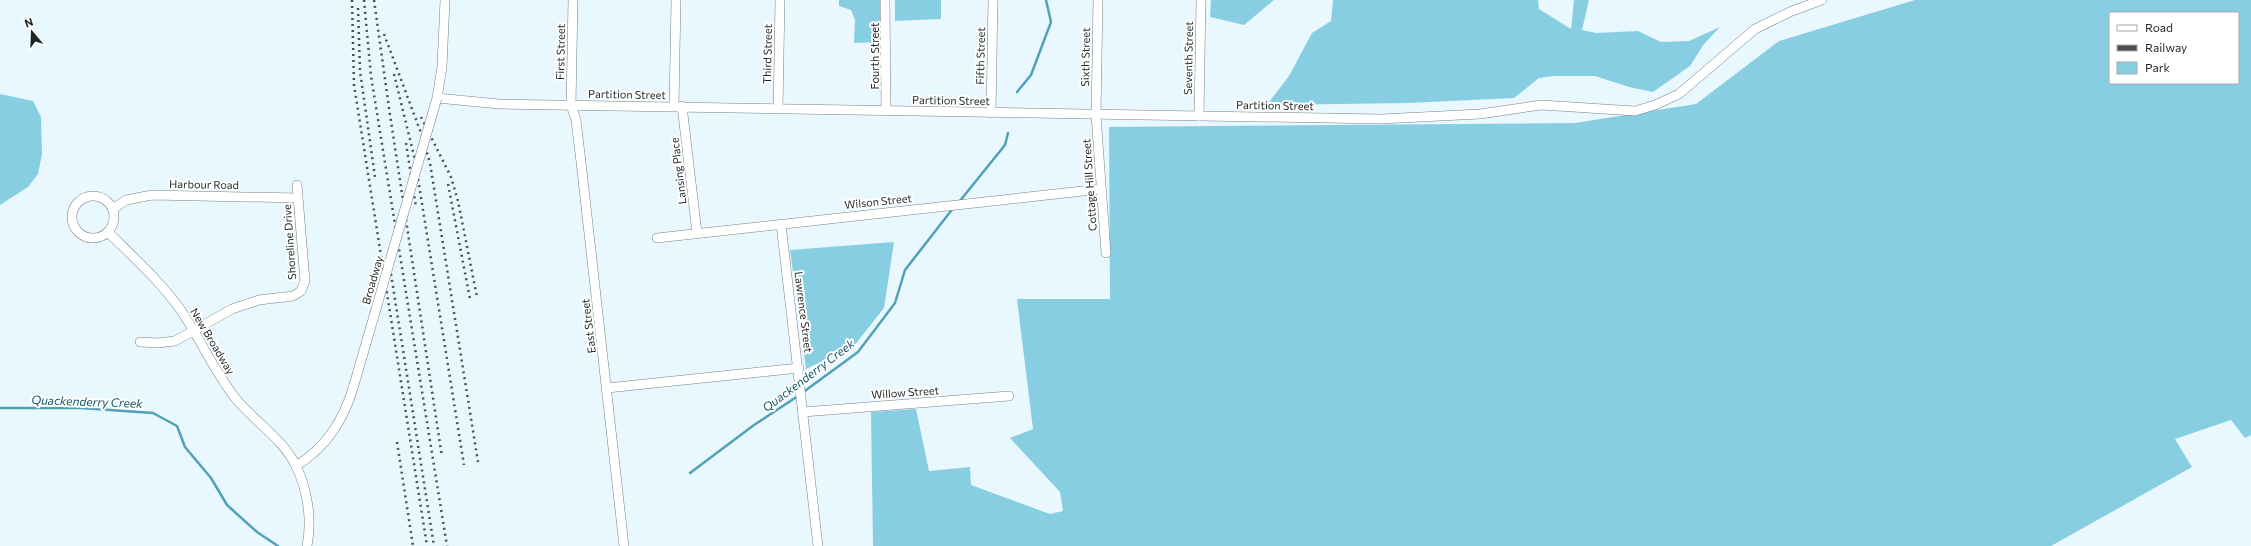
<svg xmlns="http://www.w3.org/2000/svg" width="2251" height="546" viewBox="0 0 2251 546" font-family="Commissioner,sans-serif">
  <rect width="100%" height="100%" fill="#e8f8fe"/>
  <g fill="#88cee3" fill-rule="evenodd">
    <polygon points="839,0 880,0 881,42 854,43 855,20 851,10 839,6"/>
    <polygon points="895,0 941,0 941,19 895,21"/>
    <polygon points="1211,0 1274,0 1244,25 1210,17"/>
    <polygon points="1333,0 1538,0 1539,9 1571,29 1574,0 1589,0 1582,30 1596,33 1638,31 1661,42 1689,41 1720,27 1704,44 1690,66 1653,92 1629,87 1595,76 1553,76 1539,78 1514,98 1409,103 1267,105 1289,76 1312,33 1331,21"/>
    <path d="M1915,0H2251V435L2245,438L2231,420L2175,439L2192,467L2051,546H873L871,412L916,409L929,471L970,467L971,485L1050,514L1063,511L1060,492L1010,438L1033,429L1017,299H1110L1109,127L1575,123L1696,104L1779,41ZM2110,13H2238V83H2110Z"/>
    <polygon points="0,94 33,101 41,117 42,154 38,174 28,187 0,205"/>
    <polygon points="894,242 884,308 854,346 806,369 790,250"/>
  </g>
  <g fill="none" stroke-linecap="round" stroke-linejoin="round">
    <g stroke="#53a1b9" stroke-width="2.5">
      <polyline points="1017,92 1031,75 1051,22 1046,0"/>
      <polyline points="959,202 1005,145 1008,133"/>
      <polyline points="802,393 858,352 895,303 905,270 954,207"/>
      <polyline points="0,408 81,408 153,413 177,426 185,447 211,478 227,505 257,532 278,546"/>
      <polyline points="690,473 754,425 798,396"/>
    </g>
    <defs>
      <g id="minor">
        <polyline points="445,0 442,67 437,98 499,104 1381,119 1480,114 1541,105 1635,111 1655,105 1679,94 1755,29 1792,11 1822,0"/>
        <polyline points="573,0 571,105 576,120 581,162 624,546"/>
        <polyline points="885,0 886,111"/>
        <polyline points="1098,0 1096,115 1106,253"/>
        <polyline points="674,106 676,0"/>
        <polyline points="682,106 697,233"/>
        <polyline points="778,109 780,0"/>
        <polyline points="991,113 993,0"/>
        <polyline points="1199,116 1201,0"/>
        <circle cx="93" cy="217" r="21"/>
        <polyline points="113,209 126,200 152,195 298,198"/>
        <polyline points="781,224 818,546"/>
        <path d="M108,232C133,257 159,280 180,309C200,338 214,371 236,399C254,421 284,440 296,466C308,491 312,520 307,546"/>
        <polyline points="657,238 1101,189"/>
        <polyline points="140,342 158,343 175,341 232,309 259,300 293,296 301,291 305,281 297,185"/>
        <polyline points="607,388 799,368"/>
        <polyline points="803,412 1009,396"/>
        <path d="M296,466C328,446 344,419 354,385"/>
      </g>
    </defs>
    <use href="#minor" stroke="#748388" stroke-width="10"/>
    <use href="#minor" stroke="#fff" stroke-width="9"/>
    <g stroke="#495154" stroke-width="2.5" stroke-dasharray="2 4" stroke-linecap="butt">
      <polyline points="352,0 354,85 427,546"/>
      <polyline points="364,0 371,76 447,546"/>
      <polyline points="374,0 389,108 442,457"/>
      <polyline points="358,8 360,71 375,177"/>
      <polyline points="384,34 421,133 430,163 478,462"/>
      <polyline points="394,74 415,160 464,465"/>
      <polyline points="421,117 451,177 458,201 477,297"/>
      <polyline points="406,143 416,207"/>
      <polyline points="448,184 470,299"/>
      <polyline points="391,274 434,546"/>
      <polyline points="397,442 413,546"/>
    </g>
    <defs>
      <polyline id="minor-bridge" points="354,385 437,98"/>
    </defs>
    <use href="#minor-bridge" stroke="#748388" stroke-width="10" stroke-linecap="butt"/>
    <use href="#minor-bridge" stroke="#fff" stroke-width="9"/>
  </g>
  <g text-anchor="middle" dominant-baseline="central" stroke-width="4" stroke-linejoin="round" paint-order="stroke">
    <g font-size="11" fill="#1f2527" stroke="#fff">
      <text transform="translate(560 52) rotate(-89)">First Street</text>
      <text transform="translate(767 54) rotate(-89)">Third Street</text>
      <text transform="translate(874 56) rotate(-90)">Fourth Street</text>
      <text transform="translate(980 56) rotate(-89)">Fifth Street</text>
      <text transform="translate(1085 57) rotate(-89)">Sixth Street</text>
      <text transform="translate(1188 58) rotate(-89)">Seventh Street</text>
      <text transform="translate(627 94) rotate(1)">Partition Street</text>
      <text transform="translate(951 100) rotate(1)">Partition Street</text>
      <text transform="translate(1275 105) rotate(1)">Partition Street</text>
      <text transform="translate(678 171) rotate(-97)">Lansing Place</text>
      <text transform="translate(204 184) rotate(1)">Harbour Road</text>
      <text transform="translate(1089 185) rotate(-94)">Cottage Hill Street</text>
      <text transform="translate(878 201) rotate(-6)">Wilson Street</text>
      <text transform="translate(289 242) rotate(-94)">Shoreline Drive</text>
      <text transform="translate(372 280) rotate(-74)">Broadway</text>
      <text transform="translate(804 312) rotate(83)">Lawrence Street</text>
      <text transform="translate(588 326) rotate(-97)">East Street</text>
      <text transform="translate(213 341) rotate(59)">New Broadway</text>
      <text transform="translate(905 392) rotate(-4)">Willow Street</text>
    </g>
    <g font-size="12" font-style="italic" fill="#125566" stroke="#fff">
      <text transform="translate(808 375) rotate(-37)">Quackenderry Creek</text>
      <text transform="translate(87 401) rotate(2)">Quackenderry Creek</text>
    </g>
  </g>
  <rect x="2109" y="12" width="130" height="72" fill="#ffffff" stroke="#a5a8a9"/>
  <rect x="2117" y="25" width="20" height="6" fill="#ffffff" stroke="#a5a8a9"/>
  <text x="2145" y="32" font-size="12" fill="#1f2527">Road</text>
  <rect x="2117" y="45" width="20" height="6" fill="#495154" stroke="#a5a8a9"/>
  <text x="2145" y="52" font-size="12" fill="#1f2527">Railway</text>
  <rect x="2117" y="62" width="20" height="12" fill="#88cee3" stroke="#a5a8a9"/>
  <text x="2145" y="72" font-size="12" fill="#1f2527">Park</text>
  <g transform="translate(32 32) rotate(341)" stroke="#ffffff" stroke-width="3" paint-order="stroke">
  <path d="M0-3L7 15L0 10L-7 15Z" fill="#1f2527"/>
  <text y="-6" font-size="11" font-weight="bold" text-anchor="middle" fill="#1f2527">N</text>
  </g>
</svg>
